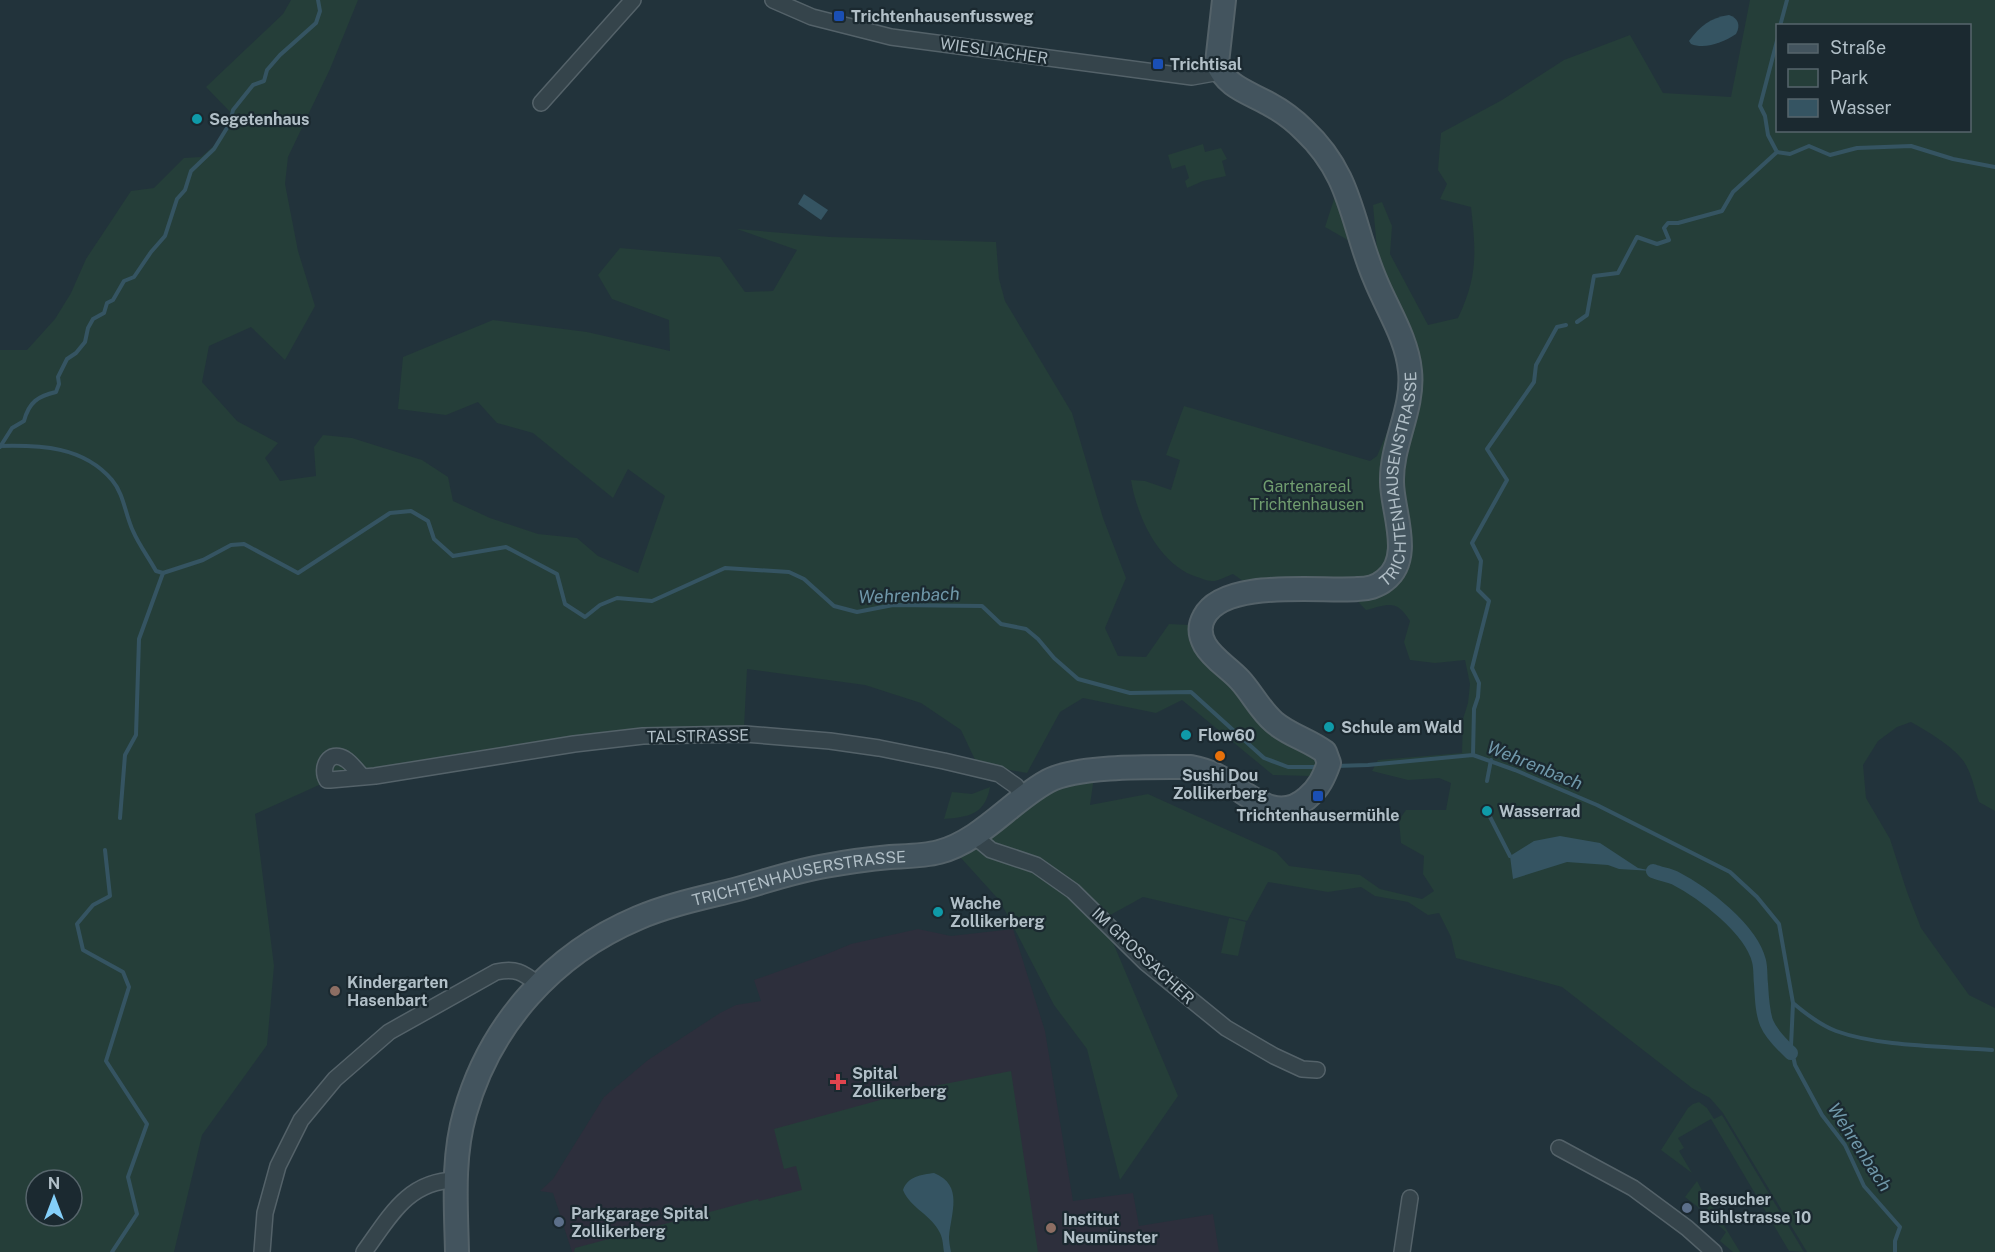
<svg xmlns="http://www.w3.org/2000/svg" width="1995" height="1252" viewBox="0 0 1995 1252" font-family="'Public Sans',sans-serif">
  <rect width="100%" height="100%" fill="#22333b"/>
  <polygon fill="#2d2f3c" points="918,929 951,936 1013,929 1045,1031 1073,1201 1133,1193 1139,1226 1213,1214 1219,1252 572,1252 553,1193 540,1191 553,1179 604,1097 648,1060 720,1013 736,1005 761,1001 754,980 827,954 851,944"/>
  <g fill="#253e39" fill-rule="evenodd">
    <path d="M291,0H358L330,69L288,157L285,184L298,251L315,306L285,360L251,327L209,346L202,382L237,421L278,443L265,458L280,481L316,476L314,447L323,435L352,438L422,460L448,477L453,501L490,518L538,534L577,538L598,556L638,573L665,496L628,469L613,498L533,433L497,423L478,402L446,415L398,409L403,357L493,320L587,332L670,351L669,320L612,299L598,275L620,248L720,257L745,292L773,291L797,250L737,229L830,237L996,242L999,279L1005,301L1072,413L1103,518L1126,578L1105,628L1118,656L1146,657L1169,624L1189,625L1194,649L1226,678L1250,707L1263,728L1320,758L1311,776L1273,775L1182,700L1156,713L1083,698L1060,712L1027,773L977,764L961,730L921,703L865,685L747,669L744,727L330,780L255,814L274,966L267,1045L202,1135L174,1252H0V350H27L55,319L71,293L86,259L131,191L154,188L184,158L201,157L217,143L237,119L206,87L283,14ZM36,1180H72V1216H36Z"/>
    <path d="M1750,0H1995V811L1979,802C1974,788 1971,769 1961,758C1948,743 1928,732 1911,722L1897,727L1878,741L1863,765L1866,798L1890,839L1907,892L1921,928L1969,995L1995,1008V1252H1807L1723,1113L1710,1098L1692,1088L1562,987L1456,958L1451,937L1439,913L1428,915L1408,902L1375,896L1361,887L1328,892L1268,882L1247,921L1143,897L1103,919L1178,1096L1120,1180L1087,1049L1054,1005L1000,901L952,848L1039,786L1095,770L1090,805L1148,794L1276,852L1289,866L1360,875L1380,889L1422,899L1434,891L1423,874L1424,856L1401,843L1399,820L1406,810H1446L1451,783L1439,778L1408,780L1372,771L1378,760L1462,753L1463,719L1468,703L1470,684L1465,660L1435,663L1410,660L1404,642L1410,621C1397,599 1388,604 1366,610L1337,580L1246,583L1233,574C1227,576 1217,582 1211,581C1207,581 1201,578 1197,577C1159,565 1137,517 1131,480L1145,481L1171,490L1180,460L1166,455L1184,406L1370,461L1377,456L1418,360L1378,260L1373,205L1382,202L1392,226L1390,254L1428,325L1458,318C1478,276 1476,252 1471,207L1440,199L1447,184L1438,170L1441,133L1502,100L1564,60L1630,35L1663,93L1731,97ZM1778,26H1970V130H1778Z"/>
    <polygon points="1203,144 1205,152 1221,148 1227,159 1222,161 1226,176 1203,181 1187,188 1185,181 1189,178 1185,165 1172,169 1168,155"/>
    <polygon points="1337,190 1353,243 1325,227"/>
    <path d="M990,787C985,815 968,817 944,819L952,792L972,794Z"/>
    <polygon points="1229,918 1246,922 1238,956 1221,953"/>
    <polygon points="1011,1071 1038,1252 574,1252 575,1248 758,1199 759,1201 802,1190 796,1166 784,1169 774,1129 924,1088"/>
    <polygon points="1699,1102 1707,1108 1714,1119 1722,1115 1804,1252 1789,1251 1711,1119 1678,1138 1684,1148 1679,1151 1692,1173 1661,1150 1688,1108 1693,1104"/>
    <polygon points="1697,1181 1706,1198 1699,1208 1685,1197"/>
    <polygon points="1711,1204 1740,1252 1733,1252 1720,1241 1726,1232 1704,1212"/>
  </g>
  <g fill="#355462">
    <path d="M1729,15C1738,18 1741,25 1736,34C1724,42 1705,50 1691,44L1689,41C1700,26 1710,18 1729,15Z"/>
    <polygon points="804,194 828,210 821,220 798,204"/>
    <polygon points="1560,836 1600,843 1638,868 1653,871 1619,869 1608,865 1567,862 1513,879 1510,856 1534,841"/>
    <path d="M934,1173C964,1185 951,1213 949,1237C949,1242 950,1247 951,1252H944C943,1246 943,1239 940,1233C932,1215 910,1208 903,1190C908,1176 921,1175 934,1173Z"/>
  </g>
  <g fill="none" stroke-linecap="round" stroke-linejoin="round">
    <g stroke="#355462" stroke-width="4">
      <polyline points="1780,26 1787,0"/>
      <polyline points="1777,152 1768,135 1765,116 1760,106 1778,37"/>
      <polyline points="1577,322 1587,315 1594,276 1618,273 1637,237 1657,244 1669,240 1664,228 1668,223 1678,223 1722,211 1733,192 1777,152 1790,154 1809,146 1830,155 1857,148 1911,146 1953,159 1995,167"/>
      <path d="M0,446C40,445 83,446 112,480C124,494 125,514 133,531C139,545 149,558 156,571L163,573L203,560L231,545L244,544L298,573L390,513L411,511L428,521L434,539L453,556L506,547L557,574L565,604L585,617L600,605L617,598L652,601L725,568L789,572L804,579L834,606L857,612L893,605L982,606L1001,624L1026,629L1038,639L1054,658L1078,679L1130,693L1191,692L1264,758L1288,767H1318"/>
      <path d="M0,447L12,428L24,421C29,402 38,396 56,392L59,384L58,377L67,359L76,353L85,342L88,328L93,319L104,313L107,303L113,300L124,281L134,277L151,252L165,236L177,199L185,190L191,171L214,149L230,123L233,110L253,85L264,81L267,70L280,55L316,23L320,11L318,0"/>
      <polyline points="1473,755 1474,709 1478,697 1479,683 1472,668 1489,601 1478,590 1481,561 1472,543 1507,480 1487,449 1534,382 1536,365 1557,327 1566,325"/>
      <polyline points="1335,766 1368,765 1473,755 1515,770 1597,805 1730,872 1757,897 1779,924 1793,1003 1791,1046 1795,1065 1822,1115 1845,1145 1864,1186 1900,1227 1895,1241 1895,1252"/>
      <polyline points="1487,781 1491,760"/>
      <polyline points="1487,811 1510,856"/>
      <polyline points="120,818 125,755 136,735 139,639 163,573"/>
      <polyline points="105,850 110,896 93,905 77,924 83,950 123,972 129,987 106,1061 147,1124 128,1177 137,1214 112,1252"/>
      <path d="M1793,1003C1806,1014 1820,1025 1836,1031C1880,1047 1944,1046 1992,1050"/>
    </g>
    <path stroke="#355462" stroke-width="14" d="M1653,871C1660,874 1669,875 1675,878C1704,893 1751,929 1759,961C1761,969 1760,977 1761,984C1763,1021 1764,1028 1791,1053"/>
    <defs>
      <g id="street">
        <polyline points="773,0 812,17 891,37 1192,77 1220,72"/>
        <polyline points="541,103 633,0"/>
        <path d="M363,777C357,772 352,763 345,759C329,749 320,768 327,780H330L375,776L574,744L643,736L745,734L830,741L879,748L944,761L999,774L1016,786L1024,798"/>
        <polyline points="973,835 991,850 1036,865 1073,891 1146,963 1226,1028 1274,1056 1302,1069 1317,1070"/>
        <polyline points="1559,1148 1633,1188 1687,1228 1714,1252"/>
        <path d="M262,1252L265,1213L278,1166L301,1120L335,1079L389,1032L496,972C516,968 522,972 538,984"/>
        <path d="M364,1252C389,1218 407,1181 455,1180"/>
        <polyline points="1402,1252 1410,1198"/>
      </g>
      <g id="secondary">
        <path id="s1" d="M457,1252C456,1206 452,1158 465,1113C490,1024 553,954 638,918C668,905 702,898 734,890C764,882 795,871 825,866C847,862 868,859 890,857C906,856 924,856 939,852C981,841 1011,801 1048,781C1077,765 1156,767 1191,767C1202,769 1211,772 1221,778C1248,794 1277,825 1307,798C1319,788 1324,777 1329,763L1325,752C1309,740 1289,735 1274,722C1260,710 1252,693 1240,680C1229,668 1213,659 1205,645C1200,636 1199,626 1204,617C1224,578 1321,592 1358,589C1367,589 1378,586 1385,580C1414,558 1392,511 1392,482C1391,444 1414,409 1410,371C1407,338 1387,309 1375,279C1351,223 1353,176 1304,130C1294,120 1282,111 1269,104C1248,92 1226,87 1217,63L1224,0"/>
      </g>
    </defs>
    <use href="#street" stroke="#546269" stroke-width="18"/>
    <use href="#secondary" stroke="#546269" stroke-width="26"/>
    <use href="#street" stroke="#35444b" stroke-width="15"/>
    <use href="#secondary" stroke="#43545e" stroke-width="22"/>
  </g>
  <g fill="#1a4fb4" stroke="#1b2930" stroke-width="2">
    <rect x="833" y="10" width="12" height="12" rx="3"/>
    <rect x="1152" y="58" width="12" height="12" rx="3"/>
    <rect x="1312" y="790" width="12" height="12" rx="3"/>
  </g>
  <g fill="#0f9aa8" stroke="#1b2930" stroke-width="2">
    <circle cx="197" cy="119" r="6"/>
    <circle cx="1329" cy="727" r="6"/>
    <circle cx="1186" cy="735" r="6"/>
    <circle cx="1487" cy="811" r="6"/>
    <circle cx="938" cy="912" r="6"/>
  </g>
  <circle fill="#e8710a" stroke="#1b2930" stroke-width="2" cx="1220" cy="756" r="6"/>
  <g fill="#8d6e63" stroke="#1b2930" stroke-width="2">
    <circle cx="335" cy="991" r="6"/>
    <circle cx="1051" cy="1228" r="6"/>
  </g>
  <path fill="#e0444e" stroke="#1b2930" stroke-width="2" d="M835 1073h6v6h6v6h-6v6h-6v-6h-6v-6h6z"/>
  <g fill="#5c6f8a" stroke="#1b2930" stroke-width="2">
    <circle cx="1687" cy="1208" r="6"/>
    <circle cx="559" cy="1222" r="6"/>
  </g>
  <g text-anchor="middle" dominant-baseline="central" stroke-width="4.5" stroke-linejoin="round" paint-order="stroke">
    <g font-size="16" font-weight="bold" fill="#b1bfc7" stroke="#1b2930" text-anchor="start">
      <text x="851" y="16">Trichtenhausenfussweg</text>
      <text x="1170" y="64">Trichtisal</text>
      <text x="209" y="119">Segetenhaus</text>
      <text x="1341" y="727">Schule am Wald</text>
      <text x="1198" y="735">Flow60</text>
      <text x="1220" y="775" text-anchor="middle">Sushi Dou<tspan x="1220" dy="18">Zollikerberg</tspan></text>
      <text x="1499" y="811">Wasserrad</text>
      <text x="1318" y="815" text-anchor="middle">Trichtenhausermühle</text>
      <text x="950" y="903">Wache<tspan x="950" dy="18">Zollikerberg</tspan></text>
      <text x="347" y="982">Kindergarten<tspan x="347" dy="18">Hasenbart</tspan></text>
      <text x="852" y="1073">Spital<tspan x="852" dy="18">Zollikerberg</tspan></text>
      <text x="1699" y="1199">Besucher<tspan x="1699" dy="18">Bühlstrasse 10</tspan></text>
      <text x="571" y="1213">Parkgarage Spital<tspan x="571" dy="18">Zollikerberg</tspan></text>
      <text x="1063" y="1219">Institut<tspan x="1063" dy="18">Neumünster</tspan></text>
    </g>
    <g font-size="16" fill="#b1bfc7" stroke="#1b2930">
      <text transform="translate(994 51) rotate(8)">WIESLIACHER</text>
      <text stroke="none"><textPath href="#s1" startOffset="1666">TRICHTENHAUSENSTRASSE</textPath></text>
      <text transform="translate(698 736) rotate(-1)">TALSTRASSE</text>
      <text stroke="none"><textPath href="#s1" startOffset="576">TRICHTENHAUSERSTRASSE</textPath></text>
      <text transform="translate(1143 956) rotate(43)">IM GROSSACHER</text>
    </g>
    <g font-size="16" fill="#709d6f" stroke="#1b2930">
      <text x="1307" y="486">Gartenareal<tspan x="1307" dy="18">Trichtenhausen</tspan></text>
    </g>
    <g font-size="18" font-style="italic" fill="#7098aa" stroke="#1b2930">
      <text transform="translate(909 595) rotate(-2)">Wehrenbach</text>
      <text transform="translate(1535 765) rotate(22)">Wehrenbach</text>
      <text transform="translate(1860 1147) rotate(57)">Wehrenbach</text>
    </g>
  </g>
  <rect x="1776" y="24" width="195" height="108" fill="#1b2930" stroke="#57656c" stroke-width="1.5"/>
  <rect x="1788" y="44" width="30" height="9" fill="#43545e" stroke="#57656c" stroke-width="1.5"/>
  <text x="1830" y="54" font-size="18" fill="#b1bfc7">Straße</text>
  <rect x="1788" y="69" width="30" height="18" fill="#253e39" stroke="#57656c" stroke-width="1.5"/>
  <text x="1830" y="84" font-size="18" fill="#b1bfc7">Park</text>
  <rect x="1788" y="99" width="30" height="18" fill="#355462" stroke="#57656c" stroke-width="1.5"/>
  <text x="1830" y="114" font-size="18" fill="#b1bfc7">Wasser</text>
  <g transform="translate(54 1198)"><circle r="28" fill="#1b2930" stroke="#57656c" stroke-width="1.5"/>
  <path d="M0-4.5L10 22L0 15L-10 22Z" fill="#84cff9"/>
  <text y="-9" font-size="16" font-weight="bold" text-anchor="middle" fill="#b1bfc7">N</text>
  </g>
</svg>
